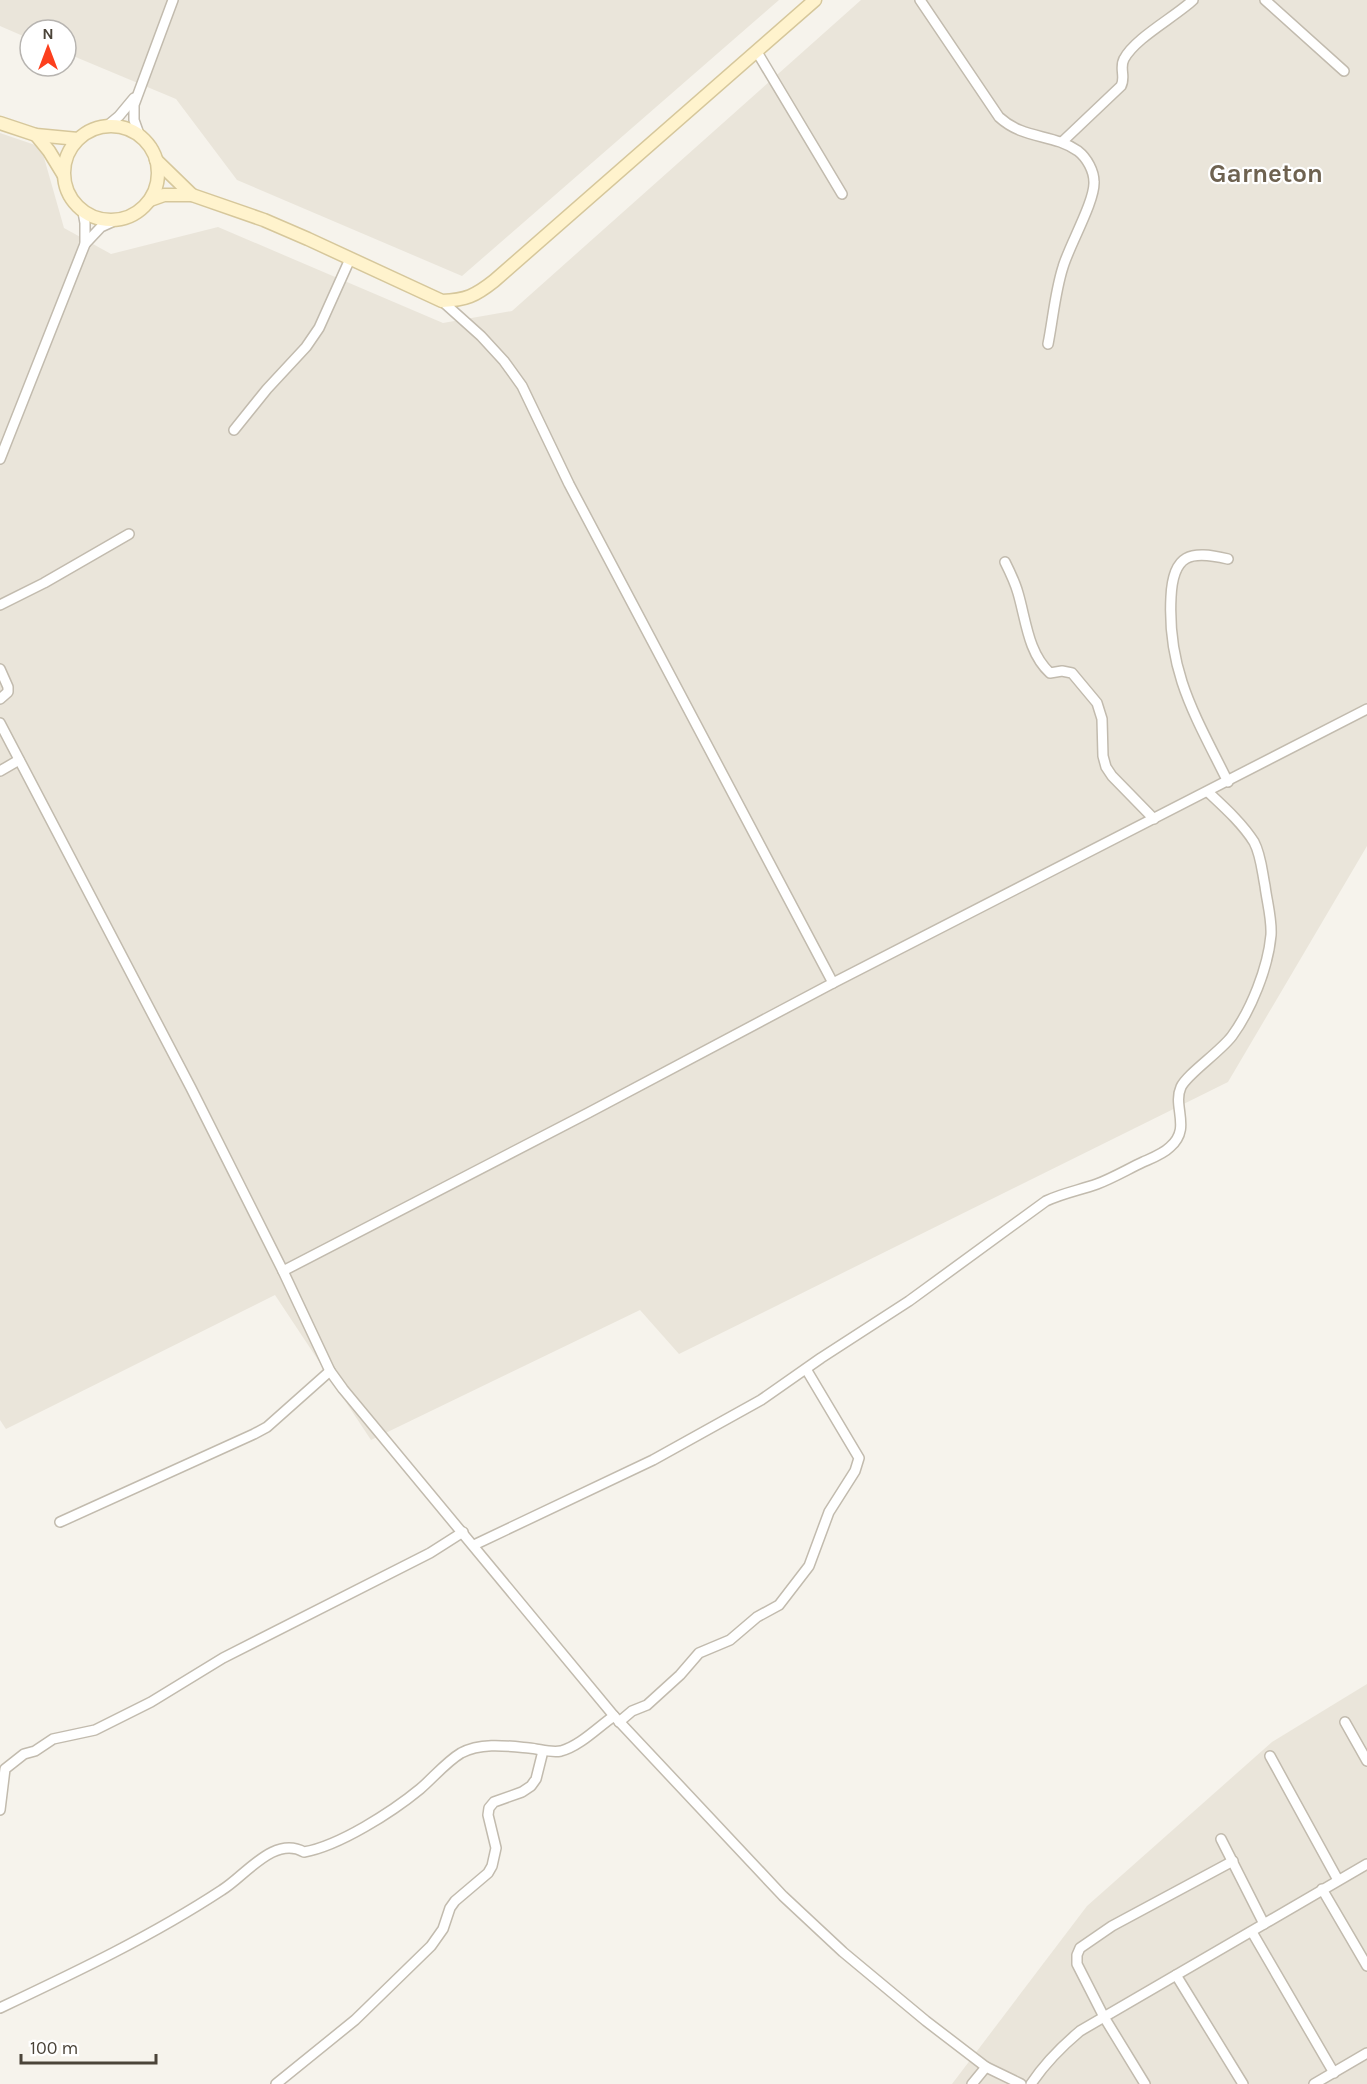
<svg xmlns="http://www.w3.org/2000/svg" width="1367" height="2084" viewBox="0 0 1367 2084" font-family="Karla,sans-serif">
  <rect width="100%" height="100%" fill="#f6f3ec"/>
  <g fill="#eae5da">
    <polygon points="0,0 779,0 462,276 237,180 176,99 66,53 66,30 30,30 30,39 0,26"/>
    <polygon points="861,0 1367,0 1367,846 1228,1082 679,1354 640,1310 371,1440 275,1295 6,1429 0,1420 0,133 41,147 64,228 111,254 218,227 443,323 512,311"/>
    <polygon points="1367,1684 1367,2084 952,2084 1087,1906 1272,1742"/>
  </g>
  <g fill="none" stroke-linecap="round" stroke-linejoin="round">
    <defs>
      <g id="street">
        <path d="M920,0L999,117C1024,140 1052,133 1078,151C1087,158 1094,171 1094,182C1095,201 1069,246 1063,267C1055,292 1053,319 1048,344"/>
        <polyline points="1265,0 1344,71"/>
        <polyline points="757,52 842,194"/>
        <polyline points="107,126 119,116 134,98"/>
        <polyline points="139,134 134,120 134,105 173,0"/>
        <path d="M1062,142L1121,86C1126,77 1119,68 1124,59C1135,38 1175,17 1193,0"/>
        <polyline points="85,244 101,227 112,222"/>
        <polyline points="442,301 481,336 504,361 522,386 569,484 833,983"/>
        <polyline points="234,430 267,389 306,347 319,328 350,259"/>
        <polyline points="0,459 85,244 85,223 83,212"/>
        <path d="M1005,562C1010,572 1015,582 1018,593C1026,620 1028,653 1050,673L1062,671L1072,673L1097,703L1102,719L1103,756L1106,767L1112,776L1154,819"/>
        <polyline points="0,605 44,583 129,534"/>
        <polyline points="0,669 8,687 8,692 0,699"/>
        <polyline points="0,723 191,1088 283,1271 330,1371 343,1389 614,1716 783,1896 843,1952 926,2021 986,2067 1021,2084"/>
        <polyline points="0,771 19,760"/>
        <path d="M1228,782C1196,717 1167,672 1171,597C1173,554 1190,550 1228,559"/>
        <polyline points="283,1271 588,1113 833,983 1367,709"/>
        <polyline points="60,1522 254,1434 267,1427 330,1371"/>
        <path d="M474,1545L653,1460L761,1400L821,1358L909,1301L1046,1201C1063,1193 1080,1190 1097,1184C1113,1178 1128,1169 1143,1162C1152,1158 1163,1154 1170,1147C1192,1128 1172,1107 1181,1087C1187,1074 1220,1052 1232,1036C1251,1010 1268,968 1271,935C1272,919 1267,902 1265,886C1262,871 1261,855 1254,842C1242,823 1224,807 1208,792"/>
        <polyline points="619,1722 632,1711 647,1705 680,1675 699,1653 730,1640 757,1617 779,1605 809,1566 829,1512 855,1471 859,1458 806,1369"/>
        <polyline points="1345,1722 1367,1761"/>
        <polyline points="1270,1756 1338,1880"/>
        <polyline points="0,1810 5,1769 24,1754 35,1751 53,1739 95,1730 151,1702 223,1658 430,1553 463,1532"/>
        <polyline points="1221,1839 1264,1924"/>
        <polyline points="1322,1889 1367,1966"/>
        <polyline points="1252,1932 1334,2073"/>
        <polyline points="1176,1975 1243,2084"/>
        <path d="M0,2008C76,1972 152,1936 222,1890C245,1876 274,1835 304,1852C339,1846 392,1812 420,1789C433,1778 446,1762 461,1753C481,1742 508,1746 529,1748C540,1749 550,1753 561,1751C580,1746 598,1727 614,1716"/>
        <polyline points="276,2084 355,2020 431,1946 443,1929 450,1908 455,1901 488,1873 492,1866 496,1848 488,1815 489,1808 494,1802 522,1792 531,1786 536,1779 543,1751"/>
        <polyline points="972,2084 986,2067"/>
        <path d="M1031,2084C1045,2063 1061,2047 1080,2031L1367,1864"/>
        <polyline points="1145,2084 1104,2017 1077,1964 1077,1955 1080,1948 1112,1926 1233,1861"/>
        <polyline points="1314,2084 1367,2053"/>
      </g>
      <g id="secondary">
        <polyline points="0,123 36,135 78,139"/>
        <circle cx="111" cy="173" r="47"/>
        <polyline points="36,135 49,151 63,174"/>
        <polyline points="156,160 192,195"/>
        <path d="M150,200L164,195H192L264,220L308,239L442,301C466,300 475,296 494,281L815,0"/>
      </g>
    </defs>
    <use href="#street" stroke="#c2bbae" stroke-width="12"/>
    <use href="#secondary" stroke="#d6c79b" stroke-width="15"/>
    <use href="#street" stroke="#fff" stroke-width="9"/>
    <use href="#secondary" stroke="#fff3cd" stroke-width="12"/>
  </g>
  <g text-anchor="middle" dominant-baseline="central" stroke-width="4.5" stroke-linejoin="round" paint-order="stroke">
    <g font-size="26" font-weight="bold" fill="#6e6250" stroke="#fff">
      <text x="1266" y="173">Garneton</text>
    </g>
  </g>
  <g transform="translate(48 48)"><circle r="28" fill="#ffffff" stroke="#b7b4b0" stroke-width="1.5"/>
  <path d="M0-4.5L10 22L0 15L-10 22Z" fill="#fc3f1d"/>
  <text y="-9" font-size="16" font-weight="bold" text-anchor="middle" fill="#4b4439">N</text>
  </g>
  <path d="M21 2054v9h135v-9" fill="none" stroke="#4b4439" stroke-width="3"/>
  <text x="30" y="2054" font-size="18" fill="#4b4439" stroke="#ffffff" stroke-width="4.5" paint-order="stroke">100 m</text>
</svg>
